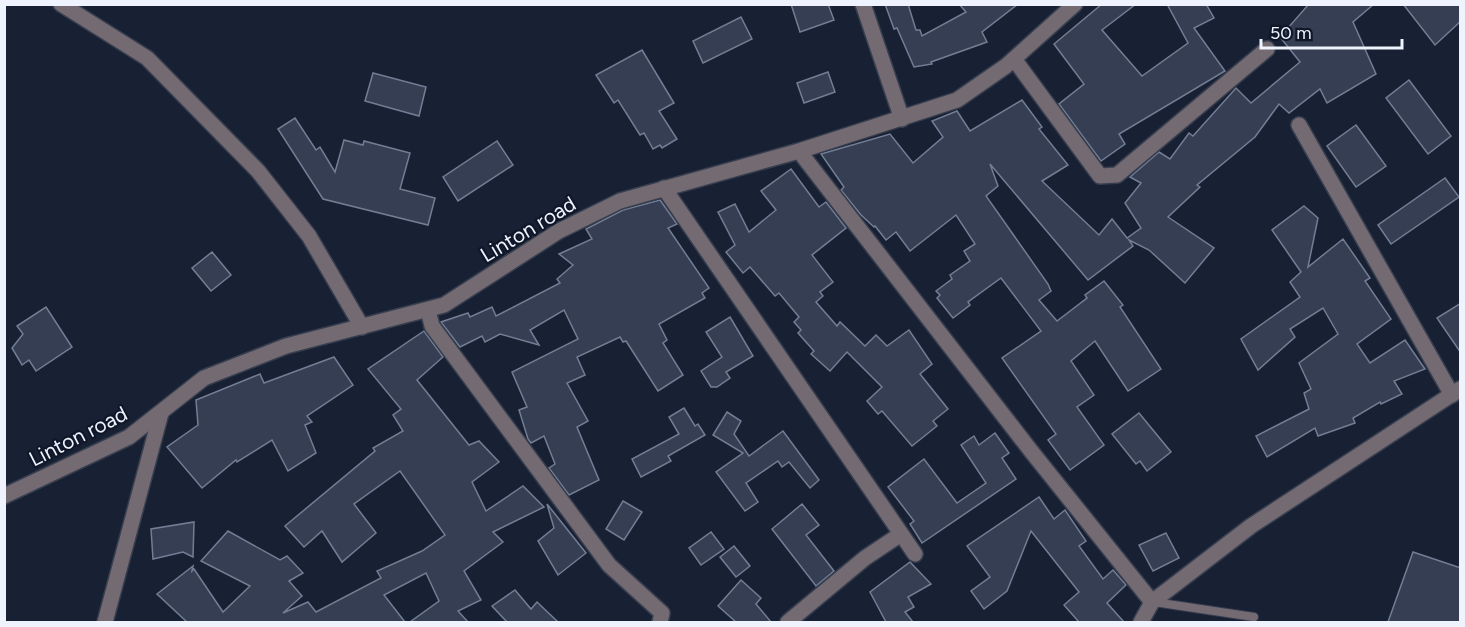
<svg xmlns="http://www.w3.org/2000/svg" width="1465" height="627" viewBox="0 0 1465 627" font-family="Figtree,sans-serif">
  <rect width="100%" height="100%" fill="#182033"/>
  <g fill="#353e53" stroke="#737e95" stroke-width="1.5">
    <polygon points="791,4 828,4 834,20 800,32"/>
    <polygon points="885,4 908,4 916,30 920,30 922,36 966,12 959,4 1018,4 982,32 987,42 931,62 932,64 914,67 897,28 894,29"/>
    <polygon points="1102,4 1136,4 1102,30 1142,76 1188,43 1167,4 1206,4 1214,18 1194,28 1225,71 1119,134 1125,144 1101,161 1059,104 1084,84 1054,44"/>
    <polygon points="1309,4 1374,4 1353,22 1376,74 1327,103 1320,89 1289,113 1279,104 1255,137 1197,185 1200,187 1168,217 1214,248 1185,283 1149,250 1129,240 1133,246 1088,280 990,164 998,186 986,196 1048,284 1051,291 1039,300 1057,321 1087,298 1085,295 1104,281 1123,305 1120,307 1161,369 1128,391 1095,341 1071,361 1094,395 1077,407 1104,445 1070,470 1048,440 1056,434 1002,358 1041,331 1001,278 968,302 970,305 953,318 937,298 940,295 936,291 952,279 950,275 970,261 964,251 975,244 956,215 910,251 896,232 886,240 875,226 874,227 861,215 841,190 844,187 821,154 890,134 913,163 943,137 932,121 957,111 970,131 1022,100 1042,127 1039,129 1068,165 1042,181 1099,235 1112,219 1127,238 1141,228 1125,203 1141,183 1130,177 1159,152 1170,159 1189,133 1193,136 1236,88 1251,103 1300,62 1280,37"/>
    <polygon points="1403,4 1461,4 1461,21 1435,45"/>
    <polygon points="741,17 752,39 703,63 693,41"/>
    <polygon points="642,50 674,103 659,111 677,139 662,148 660,145 653,149 644,133 640,135 618,100 614,103 596,75"/>
    <polygon points="828,72 835,92 804,103 797,83"/>
    <polygon points="373,73 426,87 419,116 365,101"/>
    <polygon points="1409,80 1451,136 1428,154 1386,98"/>
    <polygon points="295,118 316,150 320,147 335,172 344,140 363,145 364,141 410,153 400,189 435,198 428,225 323,199 278,129"/>
    <polygon points="1356,125 1386,166 1356,187 1327,146"/>
    <polygon points="497,141 513,165 458,201 443,177"/>
    <polygon points="791,169 819,207 826,202 846,228 812,255 833,282 820,292 823,296 816,302 837,326 840,322 865,346 876,335 887,346 909,330 932,364 920,374 948,409 933,421 937,426 912,446 882,411 878,414 867,401 882,387 847,352 830,371 811,354 814,351 798,333 801,330 794,322 799,317 779,293 775,296 750,267 743,273 726,252 735,245 718,212 735,204 749,232 776,210 761,191"/>
    <polygon points="1445,178 1459,197 1391,244 1378,225"/>
    <polygon points="660,200 677,224 668,228 709,288 702,293 705,298 659,324 667,340 663,343 683,375 658,391 626,341 623,342 620,337 577,357 585,375 567,383 588,421 577,427 599,480 569,495 549,468 555,464 544,436 531,443 528,439 519,410 527,407 512,372 578,339 564,310 530,330 539,345 500,334 485,342 482,336 460,347 441,322 468,313 470,317 492,307 496,316 560,283 557,279 573,265 559,254 592,239 586,229 623,210"/>
    <polygon points="1304,206 1318,218 1308,267 1343,239 1370,278 1365,281 1391,319 1357,344 1370,363 1405,340 1425,369 1394,381 1402,394 1381,404 1380,402 1353,418 1355,423 1318,436 1315,428 1267,457 1256,436 1309,409 1304,393 1311,389 1299,363 1338,334 1323,308 1290,329 1295,337 1258,370 1241,339 1300,297 1290,282 1301,272 1272,230"/>
    <polygon points="212,252 231,275 211,291 192,268"/>
    <polygon points="1461,303 1461,353 1437,318"/>
    <polygon points="46,307 72,347 36,371 29,360 22,365 12,348 23,334 17,326"/>
    <polygon points="730,317 753,356 726,372 730,378 717,387 711,387 701,371 722,357 706,332"/>
    <polygon points="424,331 443,357 417,380 469,445 479,441 499,462 472,482 486,511 523,486 544,507 493,532 503,542 464,571 481,600 458,611 468,622 410,622 439,601 426,573 384,595 405,622 187,622 157,594 193,566 192,571 194,569 223,612 250,586 201,561 228,531 280,560 287,556 303,573 289,581 302,596 283,613 308,602 316,612 381,578 377,571 422,551 445,535 400,471 354,504 376,533 342,562 322,531 304,547 285,526 375,451 373,448 403,431 393,415 401,409 368,369"/>
    <polygon points="334,357 353,385 307,416 312,422 305,425 316,453 288,471 272,440 237,462 236,460 202,488 167,447 198,425 196,400 260,374 264,383"/>
    <polygon points="684,408 695,426 698,424 705,435 668,456 671,461 641,477 632,459 679,434 669,417"/>
    <polygon points="727,412 741,421 734,434 749,456 783,431 819,480 810,488 789,462 782,467 778,461 746,483 758,502 745,511 716,472 743,453 713,435"/>
    <polygon points="1139,413 1171,452 1147,471 1140,461 1136,464 1112,434"/>
    <polygon points="995,433 1009,453 1002,458 1016,479 922,543 910,524 914,521 888,487 924,459 957,503 986,483 961,445 974,436 979,445"/>
    <polygon points="1039,497 1054,519 1065,510 1086,541 1079,546 1103,579 1113,570 1126,585 1107,603 1124,622 1079,622 1064,605 1079,592 1031,531 1007,591 984,609 971,591 990,577 967,546"/>
    <polygon points="623,501 642,512 624,540 606,529"/>
    <polygon points="547,504 586,553 558,575 538,541 554,528"/>
    <polygon points="802,504 819,525 806,535 834,571 816,586 772,529"/>
    <polygon points="194,522 193,557 183,552 153,559 151,529"/>
    <polygon points="711,532 724,549 701,565 689,548"/>
    <polygon points="1166,533 1179,558 1153,571 1139,545"/>
    <polygon points="734,546 750,566 736,577 720,557"/>
    <polygon points="1413,552 1461,568 1461,622 1388,622"/>
    <polygon points="910,562 931,584 908,597 914,607 905,612 913,622 886,622 870,592"/>
    <polygon points="741,580 761,598 756,604 771,622 736,622 718,606"/>
    <polygon points="515,590 531,609 537,602 558,622 507,622 492,606"/>
  </g>
  <g fill="none" stroke-linecap="round" stroke-linejoin="round">
    <defs>
      <polyline id="service" points="1154,602 1254,617"/>
      <g id="minor">
        <polyline points="61,4 147,58 258,171 309,236 362,327"/>
        <polyline points="863,4 902,119"/>
        <polyline points="1014,59 1100,176 1117,175 1267,49"/>
        <polyline points="1299,125 1452,395"/>
        <polyline points="799,151 1031,451 1152,602"/>
        <polyline points="664,188 915,554"/>
        <polyline points="428,310 432,326 609,565 662,613 660,622"/>
        <polyline points="4,496 129,437 204,378 286,346 444,305 559,231 620,201 799,151 957,100 1006,66 1075,4"/>
        <polyline points="105,622 161,413"/>
        <polyline points="788,622 865,558 901,534"/>
        <polyline points="1141,622 1152,602 1251,526 1460,389"/>
      </g>
    </defs>
    <use href="#service" stroke="#363e4f" stroke-width="10"/>
    <use href="#minor" stroke="#363e4f" stroke-width="18"/>
    <use href="#service" stroke="#746a71" stroke-width="8"/>
    <use href="#minor" stroke="#746a71" stroke-width="15"/>
  </g>
  <g text-anchor="middle" dominant-baseline="central" stroke-width="4.5" stroke-linejoin="round" paint-order="stroke">
    <g font-size="21" fill="#eef3fe" stroke="#0f1729">
      <text transform="translate(528 229) rotate(-31)">Linton road</text>
      <text transform="translate(78 436) rotate(-27)">Linton road</text>
    </g>
  </g>
  <rect width="1465" height="627" fill="none" stroke="#eef3fe" stroke-width="12"/>
  <path d="M1261 39v9h141v-9" fill="none" stroke="#eef3fe" stroke-width="3"/>
  <text x="1270" y="39" font-size="18" fill="#eef3fe" stroke="#0f1729" stroke-width="4.5" paint-order="stroke">50 m</text>
</svg>
